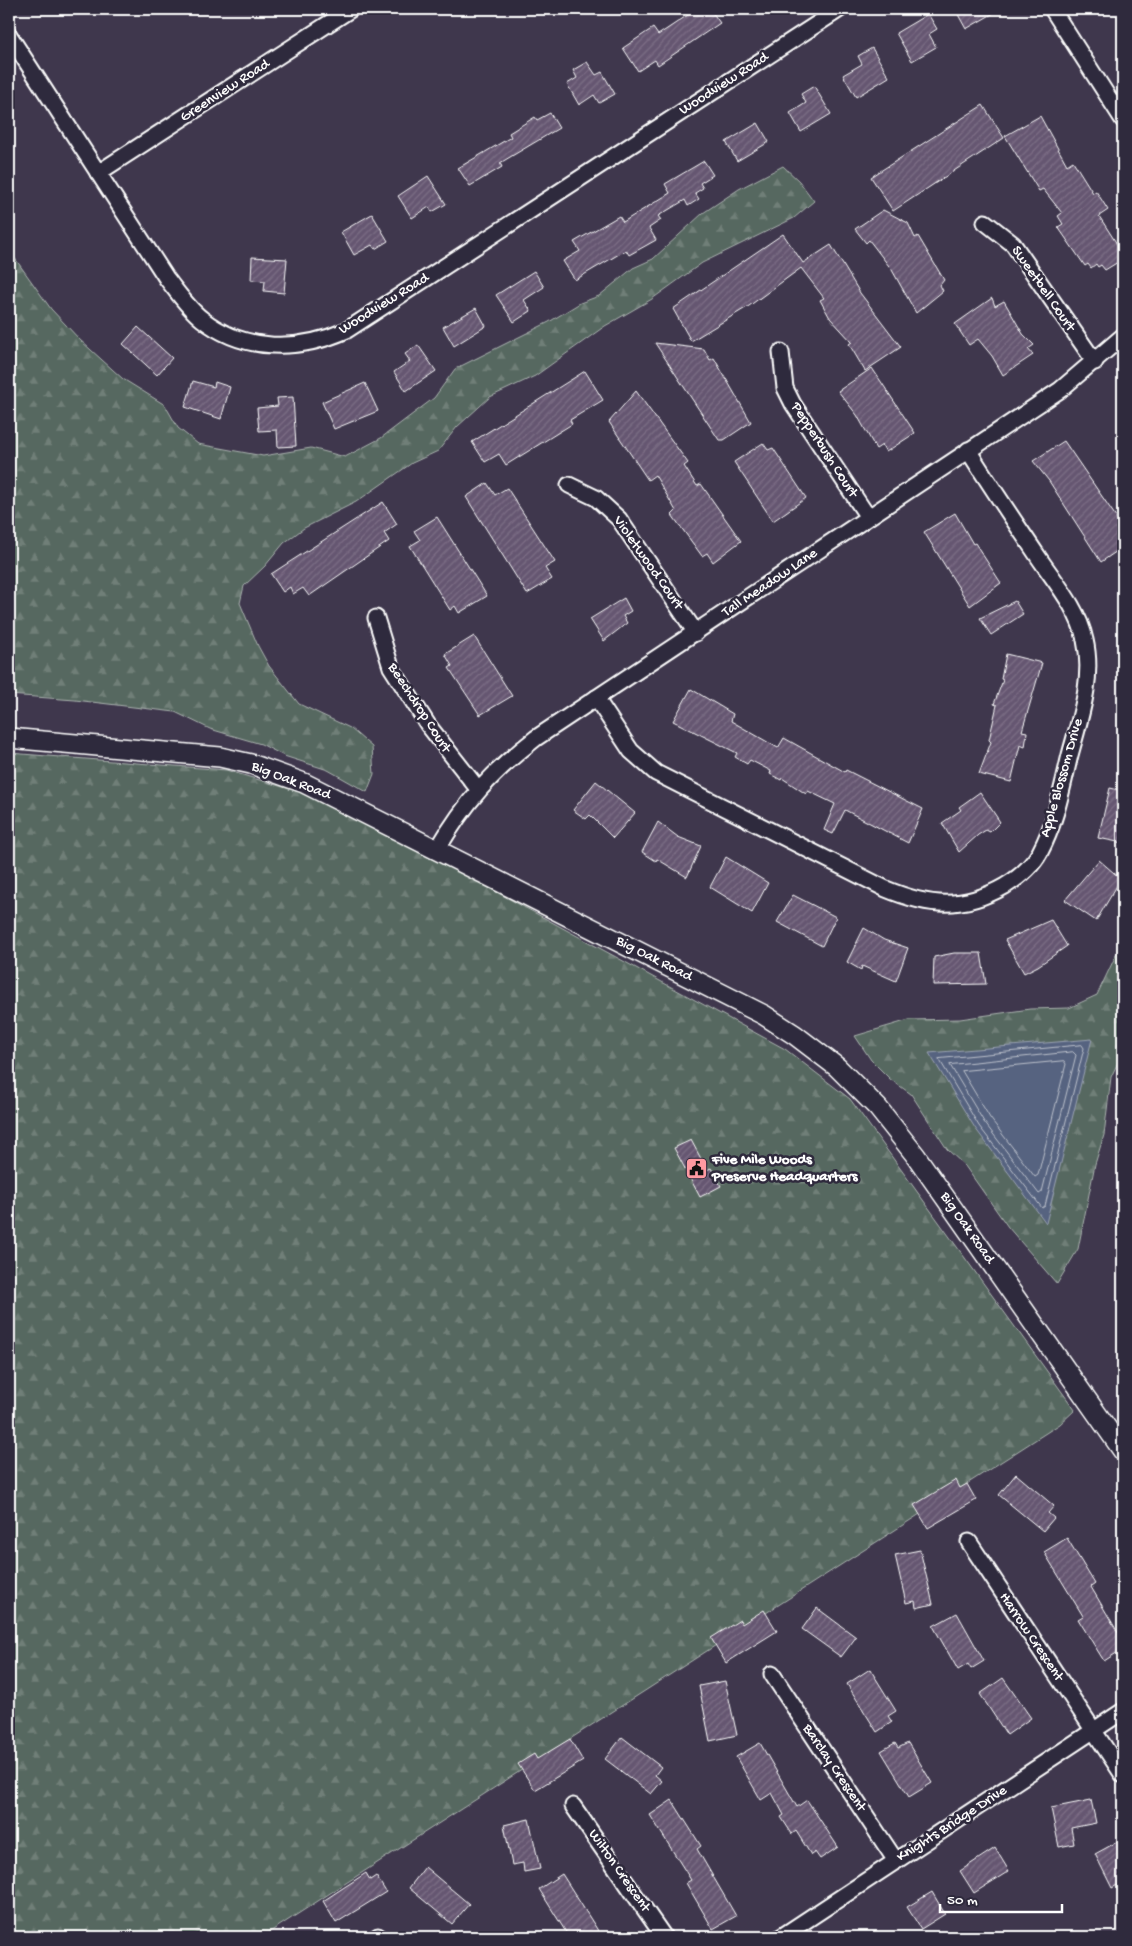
<svg xmlns="http://www.w3.org/2000/svg" width="1132" height="1946" viewBox="0 0 1132 1946" font-family="'Gochi Hand',sans-serif">
  <defs>
    <pattern id="forest-firs" width="22" height="20" patternUnits="userSpaceOnUse" patternTransform="scale(1.25)"><rect width="22" height="20" fill="#576860"/><path d="M5 1l3.5 6h-7zM16 11l3.5 6h-7z" fill="#707f78"/></pattern>
    <pattern id="building-hatch" width="6" height="6" patternUnits="userSpaceOnUse" patternTransform="scale(1.25)"><rect width="6" height="6" fill="#655671"/><path d="M-1 1l2-2M0 6l6-6M5 7l2-2" fill="none" stroke="#7c6f86"/></pattern>
  </defs>
  <rect width="100%" height="100%" fill="#3f374d"/>
  <filter id="ink" filterUnits="userSpaceOnUse"><feTurbulence type="fractalNoise" baseFrequency=".02" numOctaves="2"/><feDisplacementMap in="SourceGraphic" scale="10" xChannelSelector="R" yChannelSelector="G"/><feConvolveMatrix kernelMatrix="1 2 1 2 8 2 1 2 1" color-interpolation-filters="sRGB"/></filter>
  <g filter="url(#ink)">
    <g fill="url(#forest-firs)" stroke="#abb4b0">
      <polygon points="783,166 799,181 814,201 794,218 702,263 652,299 605,326 535,376 490,397 457,427 438,451 412,463 356,502 304,528 284,543 265,566 244,586 240,603 258,646 269,666 299,704 350,728 372,747 374,774 367,792 328,770 284,756 261,744 210,729 175,712 75,700 9,695 9,250 51,309 80,340 123,379 165,405 178,428 198,444 263,456 311,448 345,457 381,438 434,398 455,369 549,322 580,303 599,296 633,268 653,259 703,213 739,189"/>
      <polygon points="9,753 226,770 303,793 388,833 785,1049 850,1099 1075,1410 1060,1424 262,1937 9,1937"/>
      <polygon points="1123,932 1123,1052 1111,1077 1104,1135 1095,1164 1078,1249 1057,1284 1008,1227 965,1166 947,1149 911,1094 890,1079 871,1060 855,1036 909,1020 960,1019 1030,1009 1069,1008 1097,995 1117,953"/>
    </g>
    <polygon fill="#576480" stroke="#9aa2b3" points="1092,1039 1046,1223 975,1128 929,1053"/>
    <g fill="none" stroke-linecap="round" stroke-linejoin="round">
      <g stroke="#bcc1cc" stroke-width="1">
        <polygon points="1082,1045 1084,1048 1045,1206 1042,1208 979,1126 939,1059"/>
        <polygon points="1073,1052 1076,1055 1042,1192 1039,1194 984,1122 950,1065"/>
        <polygon points="1064,1061 1066,1064 1038,1175 1035,1177 990,1118 962,1071"/>
      </g>
    </g>
    <g fill="url(#building-hatch)" stroke="#fff">
      <polygon points="697,9 710,9 720,23 658,65 655,60 638,71 623,48 653,28 658,35"/>
      <polygon points="955,9 1001,9 966,29"/>
      <polygon points="928,14 937,29 929,34 936,47 912,61 896,33"/>
      <polygon points="872,48 889,77 856,97 843,75 862,64 858,56"/>
      <polygon points="587,62 596,75 602,72 615,94 599,103 594,95 579,105 567,84 577,78 573,70"/>
      <polygon points="814,86 831,114 801,132 790,113 806,103 801,94"/>
      <polygon points="983,105 1004,138 893,211 871,177"/>
      <polygon points="550,113 559,128 500,163 502,167 470,186 458,168 511,137 509,133 535,117 537,120"/>
      <polygon points="1040,116 1067,165 1073,161 1093,193 1096,191 1108,210 1099,216 1117,244 1123,240 1123,259 1105,270 1101,265 1098,267 1096,264 1091,268 1088,264 1085,266 1058,227 1063,224 1058,216 1062,213 1043,189 1039,191 1005,136"/>
      <polygon points="758,123 769,142 737,161 726,142"/>
      <polygon points="704,161 713,175 700,183 703,188 695,193 699,199 688,206 685,200 658,216 661,220 649,228 656,240 629,255 626,250 575,280 563,261 580,251 574,242 619,216 623,222 670,193 665,184"/>
      <polygon points="428,176 446,204 432,212 429,207 412,218 398,196"/>
      <polygon points="883,210 908,223 915,238 918,236 944,280 940,285 943,291 916,313 892,270 869,240 866,243 855,229"/>
      <polygon points="372,214 388,241 375,249 372,245 354,255 341,232"/>
      <polygon points="783,234 803,263 831,245 860,293 901,347 865,371 849,344 852,342 830,318 820,300 824,298 801,268 749,306 691,341 673,309"/>
      <polygon points="252,257 287,259 284,293 264,291 265,281 251,280"/>
      <polygon points="534,271 544,287 524,300 531,311 514,322 496,295"/>
      <polygon points="992,298 995,306 1004,301 1023,334 1034,345 1028,349 1033,355 1003,375 992,356 978,339 969,345 955,324"/>
      <polygon points="476,308 486,326 454,346 443,327"/>
      <polygon points="138,327 172,358 157,375 123,344"/>
      <polygon points="655,343 704,349 710,360 714,358 751,422 724,440 719,440"/>
      <polygon points="418,345 436,371 406,391 394,372 410,361 405,354"/>
      <polygon points="872,368 915,433 886,452 882,445 876,449 857,415 838,391"/>
      <polygon points="585,371 603,400 570,420 572,424 506,465 499,454 485,462 472,442"/>
      <polygon points="193,381 214,387 215,382 230,387 221,419 185,407"/>
      <polygon points="365,383 378,411 334,429 322,402"/>
      <polygon points="636,391 688,463 684,466 697,486 701,484 741,541 713,562 707,553 702,556 672,515 676,511 655,475 648,480 609,422"/>
      <polygon points="293,397 296,446 278,447 277,430 259,431 257,408 278,406 277,398"/>
      <polygon points="1064,441 1123,527 1123,547 1101,562 1049,481 1033,461"/>
      <polygon points="763,443 768,450 773,448 806,498 773,521 734,462"/>
      <polygon points="487,483 495,495 507,488 555,562 545,568 552,579 527,594 466,497"/>
      <polygon points="383,502 397,524 384,533 389,541 309,596 303,588 293,594 290,587 283,592 271,574"/>
      <polygon points="955,513 973,544 975,543 1001,583 970,606 924,532"/>
      <polygon points="437,517 487,596 459,613 455,606 450,610 410,546 420,540 414,531"/>
      <polygon points="624,598 631,611 623,616 627,623 604,641 590,619"/>
      <polygon points="1015,601 1023,614 991,635 980,618"/>
      <polygon points="474,636 512,696 480,715 449,668 452,666 445,654"/>
      <polygon points="1006,654 1042,663 1022,731 1027,732 1025,747 1020,745 1011,782 979,774 991,742 989,740 997,705 994,704 1003,680 1001,679"/>
      <polygon points="691,689 733,714 731,721 778,748 784,738 845,772 846,770 923,809 908,843 845,810 833,834 824,830 835,804 808,791 806,794 782,778 781,780 770,774 771,771 750,760 747,764 735,757 737,753 673,721"/>
      <polygon points="596,781 635,813 613,838 590,815 586,819 573,810"/>
      <polygon points="1110,788 1123,791 1123,843 1098,838"/>
      <polygon points="980,792 1000,822 990,832 986,830 978,835 959,852 942,823 961,810 959,807"/>
      <polygon points="658,822 678,837 701,846 687,877 657,859 656,861 642,852"/>
      <polygon points="726,857 768,883 752,913 710,887"/>
      <polygon points="1099,860 1121,879 1096,921 1065,900"/>
      <polygon points="793,895 836,917 822,946 777,922"/>
      <polygon points="1051,920 1067,946 1038,966 1024,973 1005,940"/>
      <polygon points="864,928 884,940 908,948 896,981 862,966 861,970 847,962"/>
      <polygon points="954,953 981,953 986,984 933,985 934,957"/>
      <polygon points="691,1140 707,1170 711,1168 721,1186 700,1197 674,1148"/>
      <polygon points="1016,1474 1054,1506 1048,1513 1054,1518 1043,1531 999,1495"/>
      <polygon points="956,1480 960,1488 967,1484 976,1500 928,1528 914,1505"/>
      <polygon points="1067,1538 1095,1584 1091,1587 1123,1641 1123,1649 1104,1661 1078,1619 1083,1616 1044,1552"/>
      <polygon points="920,1550 933,1604 916,1608 915,1601 906,1603 895,1555"/>
      <polygon points="817,1608 856,1637 841,1657 802,1629"/>
      <polygon points="764,1610 777,1631 726,1663 711,1638 740,1620 742,1624"/>
      <polygon points="957,1613 984,1661 971,1669 968,1664 958,1670 933,1626"/>
      <polygon points="870,1669 896,1711 888,1716 892,1722 877,1732 847,1684"/>
      <polygon points="1003,1678 1031,1718 1007,1735 980,1694"/>
      <polygon points="725,1681 737,1735 710,1741 699,1686"/>
      <polygon points="622,1737 661,1767 655,1775 662,1781 651,1794 605,1759"/>
      <polygon points="570,1739 583,1761 535,1790 518,1764 534,1754 537,1759"/>
      <polygon points="760,1743 797,1807 807,1800 838,1847 820,1859 815,1852 811,1855 796,1831 792,1834 781,1817 784,1815 772,1793 761,1800 736,1757"/>
      <polygon points="895,1743 898,1748 908,1743 932,1783 909,1797 881,1751"/>
      <polygon points="672,1800 701,1846 697,1849 736,1916 713,1929 686,1883 691,1880 650,1815"/>
      <polygon points="1091,1800 1096,1823 1071,1828 1074,1844 1059,1847 1051,1808"/>
      <polygon points="529,1819 540,1869 524,1872 523,1863 512,1865 504,1825"/>
      <polygon points="1117,1842 1123,1853 1123,1882 1112,1888 1095,1854"/>
      <polygon points="995,1848 1009,1871 974,1893 960,1871"/>
      <polygon points="425,1867 469,1904 452,1924 409,1888"/>
      <polygon points="366,1873 370,1880 376,1876 386,1892 336,1923 323,1901"/>
      <polygon points="562,1874 602,1937 569,1937 539,1889"/>
      <polygon points="932,1892 945,1914 921,1929 907,1907"/>
    </g>
    <g fill="none" stroke-linecap="round" stroke-linejoin="round">
      <defs>
        <g id="minor">
          <polyline points="1052,9 1123,120"/>
          <path d="M9,35L167,279C178,293 188,308 202,319C245,353 300,351 347,330L840,9"/>
          <polyline points="98,173 351,9"/>
          <polyline points="985,222 1013,244 1095,362"/>
          <polyline points="781,352 785,388 793,404 868,517"/>
          <polyline points="569,485 596,498 619,519 696,633"/>
          <polyline points="376,618 391,667 428,725 478,789"/>
          <path d="M596,698L631,751L656,773L886,889C929,907 963,910 1005,886C1018,878 1032,867 1040,852C1056,822 1062,788 1070,755C1080,718 1094,678 1085,640C1079,610 1056,583 1039,558C1015,522 991,487 968,450"/>
          <path d="M437,850C466,801 491,773 536,738L1060,390L1123,336"/>
          <polyline points="969,1542 1123,1775"/>
          <polyline points="772,1674 896,1861"/>
          <polyline points="573,1806 664,1937"/>
          <polyline points="378,1936 379,1937"/>
          <polyline points="781,1937 1123,1711"/>
        </g>
        <polyline id="tertiary" points="9,738 220,757 251,764 304,783 764,1015 795,1035 837,1067 878,1108 916,1156 1123,1451"/>
      </defs>
      <use href="#minor" stroke="#fff" stroke-width="19"/>
      <use href="#tertiary" stroke="#fff" stroke-width="22"/>
      <use href="#minor" stroke="#2f2a3d" stroke-width="15"/>
      <use href="#tertiary" stroke="#2f2a3d" stroke-width="19"/>
    </g>
  </g>
  <defs>
    <symbol id="civic-square" viewBox="-11 -11 22 22"><rect x="-9" y="-9" width="18" height="18" rx="4" fill="#ff9aa2" stroke="#2f2a3d"/><path d="M-.6-6.5H3V-4.5H.6V-3L4-1V1h2V6H-6V1h2V-1L-.6-3ZM-1.2 2.5V6h2.4V2.5Z" fill="#111"/></symbol>
  </defs>
  <g fill-rule="evenodd">
    <use href="#civic-square" x="684" y="1156" width="25" height="25"/>
  </g>
  <g text-anchor="middle" dominant-baseline="central" stroke-width="5" stroke-linejoin="round" paint-order="stroke">
    <g font-size="15" fill="#fff" stroke="#2f2a3d">
      <text transform="translate(724 84) rotate(-33)">Woodview Road</text>
      <text transform="translate(225 91) rotate(-33)">Greenview Road</text>
      <text transform="translate(1043 289) rotate(55)">Sweetbell Court</text>
      <text transform="translate(384 304) rotate(-32)">Woodview Road</text>
      <text transform="translate(824 450) rotate(57)">Pepperbush Court</text>
      <text transform="translate(648 563) rotate(55)">Violetwood Court</text>
      <text transform="translate(770 583) rotate(-34)">Tall Meadow Lane</text>
      <text transform="translate(419 708) rotate(57)">Beechdrop Court</text>
      <text transform="translate(1062 778) rotate(-74)">Apple Blossom Drive</text>
      <text transform="translate(291 781) rotate(21)">Big Oak Road</text>
      <text transform="translate(654 959) rotate(27)">Big Oak Road</text>
      <text transform="translate(967 1228) rotate(55)">Big Oak Road</text>
      <text transform="translate(1031 1637) rotate(56)">Harrow Crescent</text>
      <text transform="translate(834 1768) rotate(56)">Barclay Crescent</text>
      <text transform="translate(952 1824) rotate(-33)">Knights Bridge Drive</text>
      <text transform="translate(619 1871) rotate(55)">Wilton Crescent</text>
    </g>
    <g font-size="15" font-weight="bold" fill="#fff" stroke="#2f2a3d" text-anchor="start">
      <text x="712" y="1160">Five Mile Woods<tspan x="712" dy="17">Preserve Headquarters</tspan></text>
    </g>
  </g>
  <rect width="1132" height="1946" fill="none" stroke="#2f2a3d" stroke-width="30"/>
  <rect x="15" y="15" width="1102" height="1916" fill="none" stroke="#fff" stroke-width="2" filter="url(#ink)"/>
  <path d="M940 1904v8h122v-8" fill="none" stroke="#ffffff" stroke-width="2.5"/>
  <text x="947" y="1904" font-size="15" fill="#ffffff" stroke="#2f2a3d" stroke-width="4" paint-order="stroke">50 m</text>
</svg>
